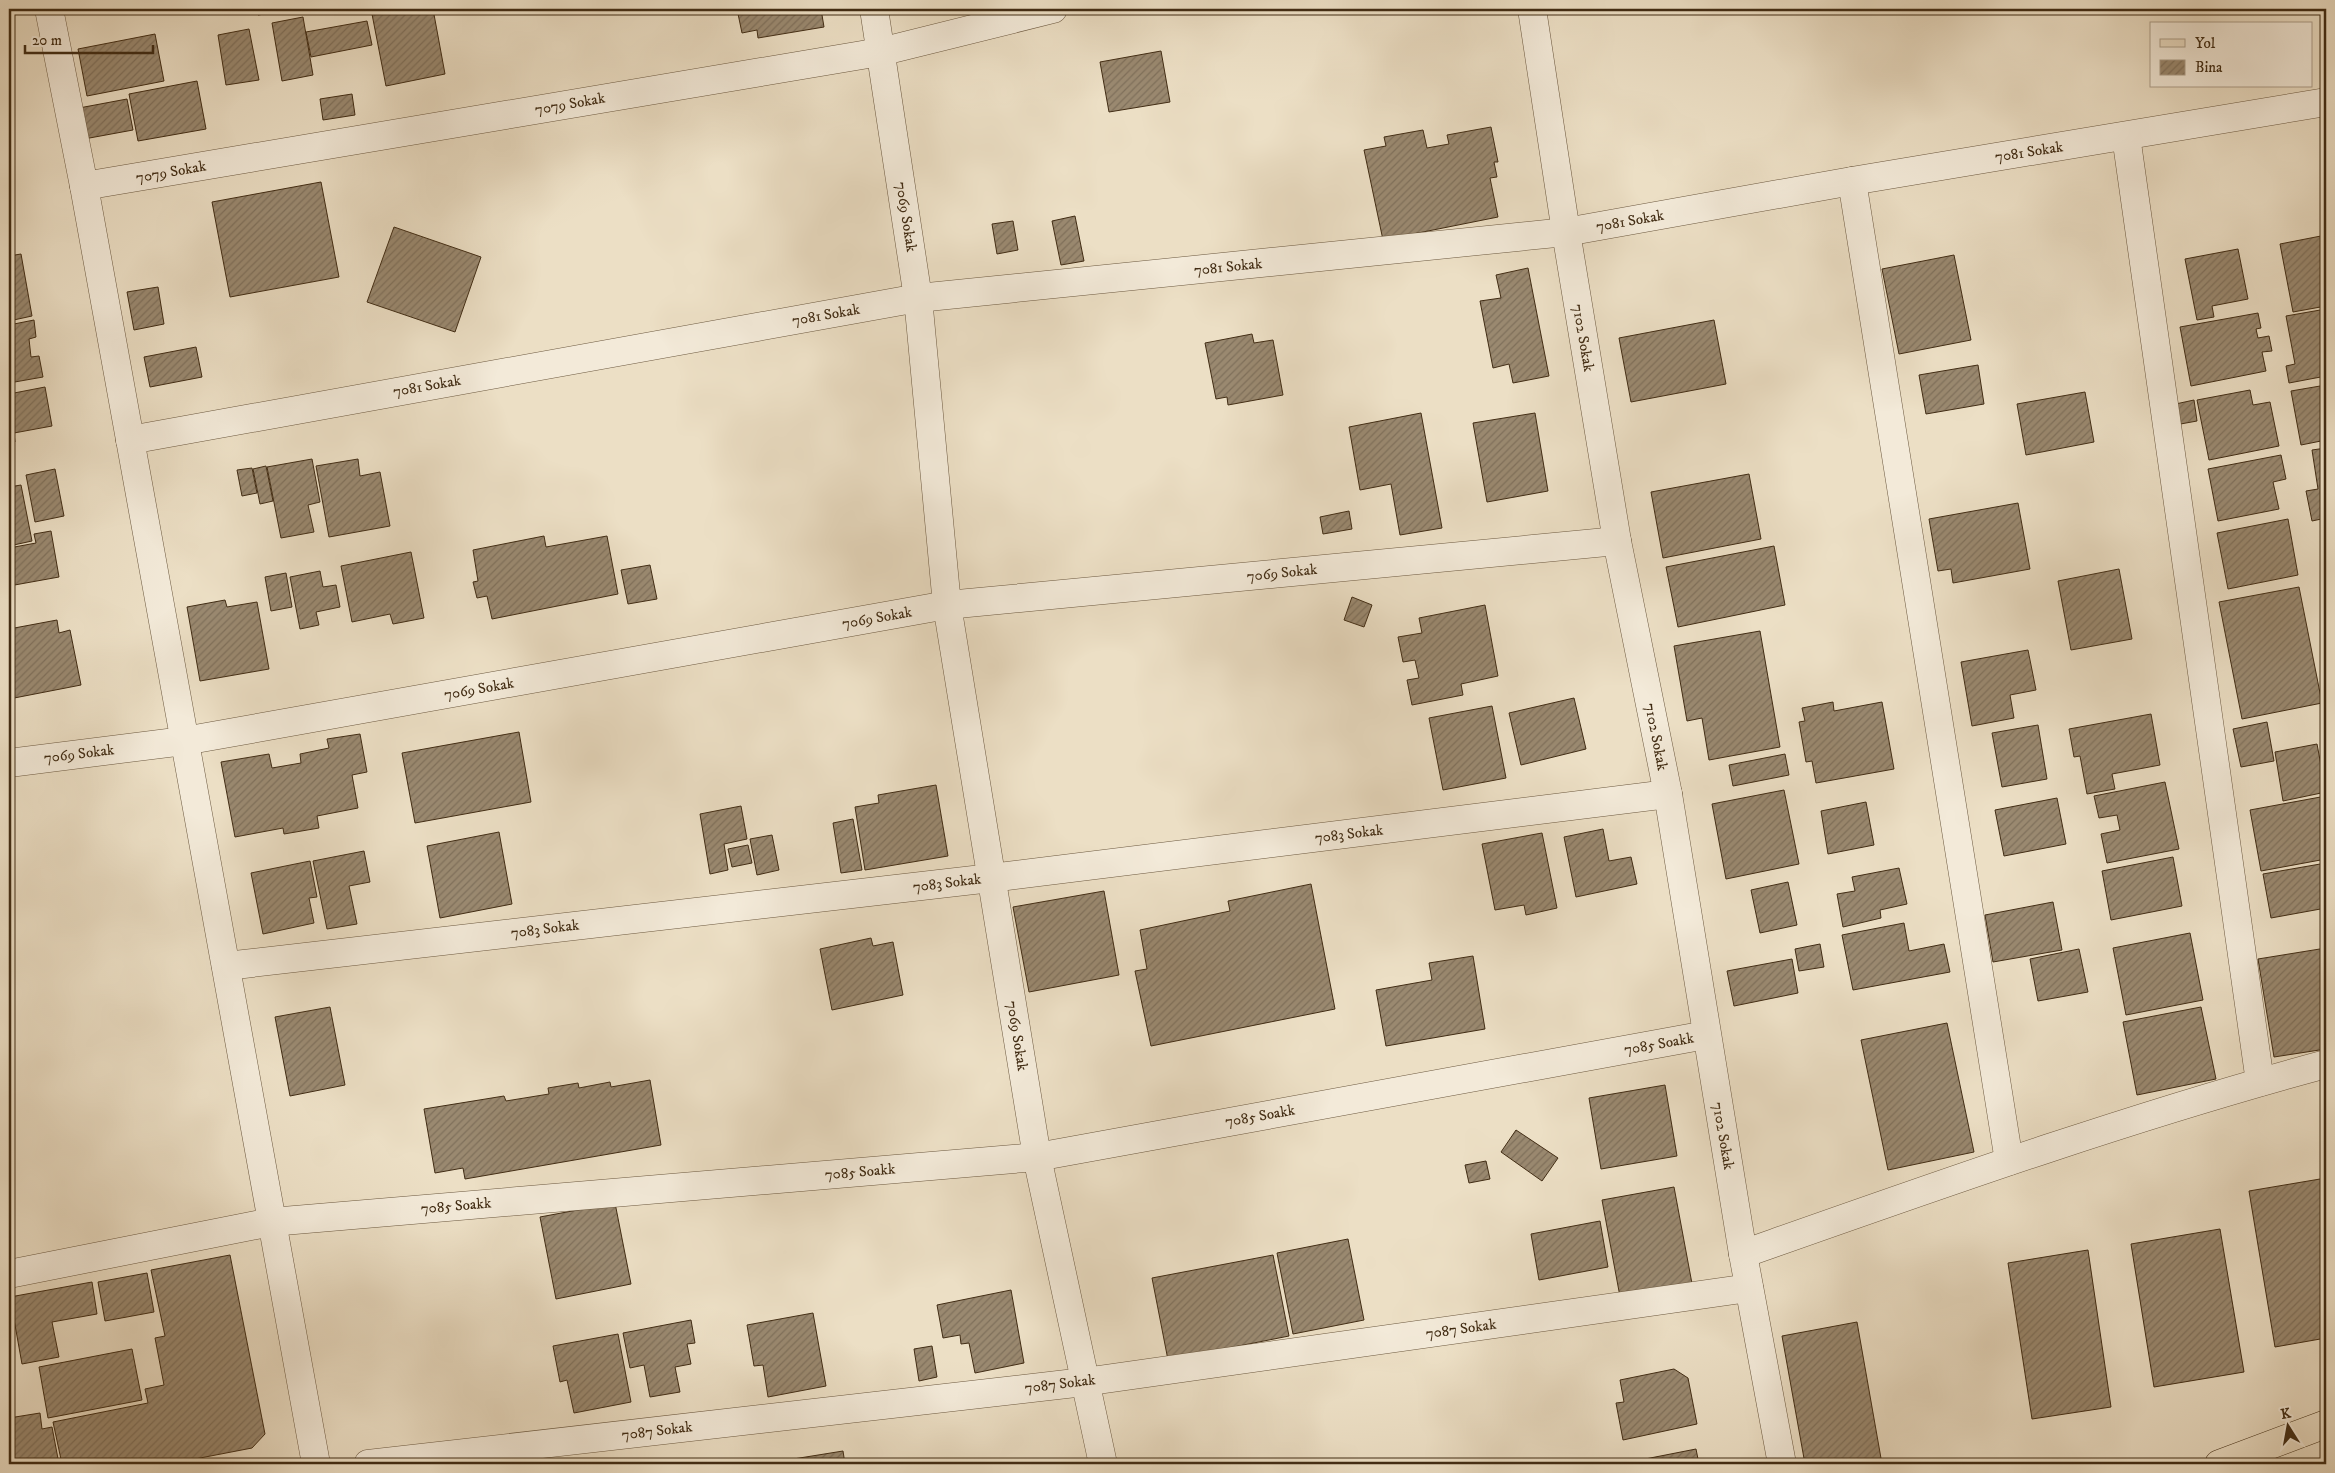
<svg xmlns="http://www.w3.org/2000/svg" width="2335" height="1473" viewBox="0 0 2335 1473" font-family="'IM FELL DW Pica',serif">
  <defs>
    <pattern id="building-hatch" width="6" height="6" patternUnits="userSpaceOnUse" patternTransform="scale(1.25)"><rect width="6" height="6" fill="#9a8970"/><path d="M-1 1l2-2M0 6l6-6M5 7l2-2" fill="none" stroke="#7f705b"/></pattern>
  </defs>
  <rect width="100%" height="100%" fill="#ecdfc5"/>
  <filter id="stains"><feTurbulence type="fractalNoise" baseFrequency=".004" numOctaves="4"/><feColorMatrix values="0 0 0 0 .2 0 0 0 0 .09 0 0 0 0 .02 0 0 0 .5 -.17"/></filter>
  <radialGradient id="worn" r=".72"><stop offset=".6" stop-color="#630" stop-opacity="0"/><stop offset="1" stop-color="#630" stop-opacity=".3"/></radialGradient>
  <g fill="url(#building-hatch)" stroke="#412c14">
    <polygon points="256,9 282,9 283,11 258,15"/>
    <polygon points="371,9 433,9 445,74 386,86"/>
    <polygon points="737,9 821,9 824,27 758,38 757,30 742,33"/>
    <polygon points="303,17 313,75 282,81 272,23"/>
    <polygon points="367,21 372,45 311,57 306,32"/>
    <polygon points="249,29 259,80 226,85 218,35"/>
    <polygon points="155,34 164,81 87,96 78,49"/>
    <polygon points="1161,51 1170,102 1109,112 1100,62"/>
    <polygon points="197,81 206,129 138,141 129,94"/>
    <polygon points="352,94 355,115 323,120 320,99"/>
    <polygon points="127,99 133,130 84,139 79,108"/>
    <polygon points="1491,127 1498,162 1494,162 1497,177 1490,178 1498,217 1383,240 1364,150 1386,146 1384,137 1423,130 1427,148 1449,144 1447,135"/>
    <polygon points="321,182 339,277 230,297 212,202"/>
    <polygon points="1075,216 1084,261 1061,265 1052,221"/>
    <polygon points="1013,221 1018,250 997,254 992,224"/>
    <polygon points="394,227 481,257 455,332 367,302"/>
    <polygon points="2326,235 2326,306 2293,312 2280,244"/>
    <polygon points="2238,249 2248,299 2212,306 2214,317 2197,320 2185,259"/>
    <polygon points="21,254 32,316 9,321 9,256"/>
    <polygon points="1954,255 1971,340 1899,354 1882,269"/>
    <polygon points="1528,268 1549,376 1513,383 1509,364 1493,368 1480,301 1501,298 1496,275"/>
    <polygon points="158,287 164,324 134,330 127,292"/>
    <polygon points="2326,309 2326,376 2289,383 2286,366 2295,364 2286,316"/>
    <polygon points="2258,313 2261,328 2256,329 2258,338 2269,336 2272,351 2262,352 2266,371 2191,386 2180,327"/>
    <polygon points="34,320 36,337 29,339 31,357 39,356 43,377 9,383 9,325"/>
    <polygon points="1714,320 1726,384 1631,402 1619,338"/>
    <polygon points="1252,334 1254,343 1273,340 1283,395 1228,405 1227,397 1216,399 1205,343"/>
    <polygon points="196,347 202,377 150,387 144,357"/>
    <polygon points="1978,365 1984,404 1926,414 1919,375"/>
    <polygon points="2326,385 2326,440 2301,445 2291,391"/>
    <polygon points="45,387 52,426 14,433 15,442 9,444 9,394"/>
    <polygon points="2250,390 2253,405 2270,402 2279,446 2209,460 2197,400"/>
    <polygon points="2085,392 2094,442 2026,455 2017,404"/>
    <polygon points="2194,400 2197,421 2175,425 2171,405"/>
    <polygon points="1421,413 1442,528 1400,535 1391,484 1360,490 1349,427"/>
    <polygon points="1535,413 1548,491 1487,502 1473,423"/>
    <polygon points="2326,448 2326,518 2312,521 2306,491 2318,489 2312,450"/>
    <polygon points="2281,455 2286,479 2273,482 2279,509 2218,521 2208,469"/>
    <polygon points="312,459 320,502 308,505 314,532 281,538 267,467"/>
    <polygon points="358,459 360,476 380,472 390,526 329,537 316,466"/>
    <polygon points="266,466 273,501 260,504 253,469"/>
    <polygon points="252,468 257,493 242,496 237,470"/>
    <polygon points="55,469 64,516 35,522 26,475"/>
    <polygon points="1749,474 1761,539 1663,558 1651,492"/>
    <polygon points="21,485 32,541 9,546 9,487"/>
    <polygon points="2018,503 2030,569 1953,583 1951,569 1938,571 1929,519"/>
    <polygon points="1349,511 1352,529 1323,534 1320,517"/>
    <polygon points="2288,519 2298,575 2228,589 2217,533"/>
    <polygon points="51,531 59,577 9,586 9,548 36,543 34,534"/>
    <polygon points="544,536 546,547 607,536 618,594 492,619 487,596 477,598 473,582 478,581 473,550"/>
    <polygon points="1774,546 1785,605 1678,627 1666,567"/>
    <polygon points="411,552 424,618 393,624 390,614 352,622 341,566"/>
    <polygon points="650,565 657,599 628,604 621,570"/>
    <polygon points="2119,569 2132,639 2071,650 2058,581"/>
    <polygon points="320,571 323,587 336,585 340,607 316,612 319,625 300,629 290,577"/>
    <polygon points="286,573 292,607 271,611 265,577"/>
    <polygon points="2299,587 2322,703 2242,719 2219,602"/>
    <polygon points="1352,597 1372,605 1364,627 1344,620"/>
    <polygon points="225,600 227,607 257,602 269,669 200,681 187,607"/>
    <polygon points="1485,605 1498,676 1461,684 1463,695 1412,705 1407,680 1419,678 1415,660 1403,662 1398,637 1422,633 1419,618"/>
    <polygon points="57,620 59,633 70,630 81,685 9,699 9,629"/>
    <polygon points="1760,631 1780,747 1709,760 1702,718 1687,721 1674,646"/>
    <polygon points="2028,650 2036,690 2010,695 2014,718 1972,726 1961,662"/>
    <polygon points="1574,698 1586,749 1521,765 1509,713"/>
    <polygon points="1833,702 1834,711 1882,702 1894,769 1816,783 1812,761 1806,762 1799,722 1805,721 1802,708"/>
    <polygon points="1492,706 1506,778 1443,790 1429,718"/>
    <polygon points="2151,714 2160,765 2112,774 2115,789 2087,794 2080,756 2074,757 2069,729"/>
    <polygon points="2267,722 2274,761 2241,767 2233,729"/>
    <polygon points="2038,725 2047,779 2002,787 1992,733"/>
    <polygon points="519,732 531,802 415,823 402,753"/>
    <polygon points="360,734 367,772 352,775 358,808 317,816 319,828 284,834 283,828 235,837 221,762 269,754 272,768 301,763 300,754 329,748 327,739"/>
    <polygon points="2317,744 2326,792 2283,801 2275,752"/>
    <polygon points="1785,754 1789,775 1733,786 1729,765"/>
    <polygon points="2165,782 2179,849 2107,863 2101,834 2120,830 2117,815 2099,818 2094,796"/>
    <polygon points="936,785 948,856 865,870 855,807 879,803 878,795"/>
    <polygon points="1784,790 1799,864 1726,879 1712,804"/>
    <polygon points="2326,796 2326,859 2261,871 2250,810"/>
    <polygon points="2057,798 2066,844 2004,856 1995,810"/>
    <polygon points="1866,802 1874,845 1828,854 1821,811"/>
    <polygon points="741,806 747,839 724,844 728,870 710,874 700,814"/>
    <polygon points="853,819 862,870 841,873 833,823"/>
    <polygon points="1603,829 1609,861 1631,857 1637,884 1576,897 1564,837"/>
    <polygon points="499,832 512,904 440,918 427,846"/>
    <polygon points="1542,833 1557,908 1526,915 1524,905 1495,910 1482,844"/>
    <polygon points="772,835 779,870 757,875 750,839"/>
    <polygon points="748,845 752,863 732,867 728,849"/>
    <polygon points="364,851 370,882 349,886 357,924 327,929 313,861"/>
    <polygon points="2173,857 2182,906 2111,920 2102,871"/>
    <polygon points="310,861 317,897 309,898 314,923 263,934 251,873"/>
    <polygon points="2326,863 2326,908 2271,918 2263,874"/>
    <polygon points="1899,868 1907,904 1880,910 1881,918 1843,927 1837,894 1855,891 1852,877"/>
    <polygon points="1788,882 1797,925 1760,933 1751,890"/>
    <polygon points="1311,884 1335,1009 1151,1046 1135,971 1147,969 1140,930 1230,911 1228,901"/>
    <polygon points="1104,891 1119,975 1029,992 1013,907"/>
    <polygon points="2053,902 2062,950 1993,962 1985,915"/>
    <polygon points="1904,923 1909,951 1944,944 1950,972 1853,990 1842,935"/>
    <polygon points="2190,933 2203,1000 2126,1015 2113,948"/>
    <polygon points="871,938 873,946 893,942 903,995 832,1010 820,949"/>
    <polygon points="1820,944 1824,967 1799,971 1795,949"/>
    <polygon points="2326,948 2326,1049 2274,1057 2258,959"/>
    <polygon points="2079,949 2088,992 2038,1001 2030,959"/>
    <polygon points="1473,956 1485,1029 1386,1046 1376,990 1432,980 1429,963"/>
    <polygon points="1792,959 1798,993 1734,1006 1727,971"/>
    <polygon points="330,1007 345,1085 290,1096 275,1017"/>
    <polygon points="2201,1007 2216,1079 2137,1095 2123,1022"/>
    <polygon points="1947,1023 1974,1152 1888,1170 1861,1040"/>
    <polygon points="650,1080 661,1145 465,1179 463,1168 435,1173 424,1109 504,1096 506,1101 549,1094 548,1088 578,1083 579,1088 610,1082 611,1087"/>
    <polygon points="1665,1085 1677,1156 1601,1169 1589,1098"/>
    <polygon points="1516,1130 1558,1158 1542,1181 1501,1152"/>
    <polygon points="1486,1161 1490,1179 1469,1183 1465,1165"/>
    <polygon points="2326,1178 2326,1338 2275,1347 2249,1191"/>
    <polygon points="1674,1187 1693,1289 1621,1302 1602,1200"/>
    <polygon points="615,1203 631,1284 556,1299 540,1217"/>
    <polygon points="1600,1221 1608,1267 1539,1280 1531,1234"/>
    <polygon points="2220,1229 2244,1372 2154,1387 2131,1244"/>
    <polygon points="1348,1239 1364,1320 1293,1334 1277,1253"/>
    <polygon points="2088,1250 2111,1407 2032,1419 2008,1263"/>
    <polygon points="230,1255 265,1434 252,1448 169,1464 62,1464 53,1422 148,1403 145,1389 164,1385 155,1338 165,1336 151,1270"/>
    <polygon points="1273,1255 1289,1336 1168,1360 1152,1278"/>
    <polygon points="147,1273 154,1312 105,1321 98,1282"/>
    <polygon points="92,1282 97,1314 52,1322 59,1357 22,1364 10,1297"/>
    <polygon points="1011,1290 1024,1363 975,1373 969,1343 961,1344 960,1335 943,1338 937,1305"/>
    <polygon points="813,1313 826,1386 768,1397 763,1365 754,1366 747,1325"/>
    <polygon points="691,1320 695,1343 687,1344 691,1364 675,1367 680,1392 650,1397 644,1365 630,1368 623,1333"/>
    <polygon points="1857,1322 1882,1464 1805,1464 1782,1336"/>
    <polygon points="618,1334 631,1402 574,1413 567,1380 560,1382 553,1346"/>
    <polygon points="932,1346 937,1377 919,1381 914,1349"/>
    <polygon points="132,1349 142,1400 48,1418 39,1367"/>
    <polygon points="9,1366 14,1389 9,1390"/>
    <polygon points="1674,1369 1688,1378 1697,1424 1623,1440 1616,1403 1624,1402 1620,1380"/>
    <polygon points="40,1413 42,1429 52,1427 59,1464 9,1464 9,1418"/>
    <polygon points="1696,1449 1699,1464 1631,1464 1630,1462"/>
    <polygon points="843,1451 845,1464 782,1464 781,1461"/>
  </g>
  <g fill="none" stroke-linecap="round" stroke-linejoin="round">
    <defs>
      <g id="minor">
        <polyline points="49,9 84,186 316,1464"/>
        <polyline points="874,9 918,298 947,605 1037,1157 1103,1464"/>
        <polyline points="1532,9 1566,232 1617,541 1668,794 1743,1254 1782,1464"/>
        <polyline points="2126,136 2260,1082"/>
        <polyline points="1852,181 2009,1161"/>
        <polyline points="84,186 880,52 1053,9"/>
        <polyline points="130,440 918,298 1566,232 1852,181 2326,102"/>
        <polyline points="9,763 184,741 947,605 1617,541"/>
        <polyline points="226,966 991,878 1668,794"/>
        <path d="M1743,1254C1936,1186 2129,1117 2326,1064"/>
        <polyline points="9,1274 271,1222 1037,1157 1706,1035"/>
        <polyline points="368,1464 1084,1382 1749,1288"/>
      </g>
      <polyline id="major" points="2219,1464 2326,1424"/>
    </defs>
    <use href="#minor" stroke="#6c5940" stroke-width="29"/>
    <use href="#major" stroke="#412c14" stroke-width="29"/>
    <use href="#minor" stroke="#f3ead9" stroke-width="28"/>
    <use href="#major" stroke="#ecdfc5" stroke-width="28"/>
  </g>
  <g text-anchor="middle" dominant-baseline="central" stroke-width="5" stroke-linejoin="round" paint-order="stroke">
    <g font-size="15" fill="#412c14" stroke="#f3ead9">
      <text transform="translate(570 104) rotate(-10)">7079 Sokak</text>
      <text transform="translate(2029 152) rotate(-9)">7081 Sokak</text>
      <text transform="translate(171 172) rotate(-10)">7079 Sokak</text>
      <text transform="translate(906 217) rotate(81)">7069 Sokak</text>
      <text transform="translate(1630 221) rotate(-10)">7081 Sokak</text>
      <text transform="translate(1228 267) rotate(-6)">7081 Sokak</text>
      <text transform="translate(826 315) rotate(-10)">7081 Sokak</text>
      <text transform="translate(1583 338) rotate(80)">7102 Sokak</text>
      <text transform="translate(427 386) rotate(-10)">7081 Sokak</text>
      <text transform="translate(1282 573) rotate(-6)">7069 Sokak</text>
      <text transform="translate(877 618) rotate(-10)">7069 Sokak</text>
      <text transform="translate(479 689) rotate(-10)">7069 Sokak</text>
      <text transform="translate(1656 737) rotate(79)">7102 Sokak</text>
      <text transform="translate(79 754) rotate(-7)">7069 Sokak</text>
      <text transform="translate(1349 834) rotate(-7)">7083 Sokak</text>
      <text transform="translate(947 883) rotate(-7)">7083 Sokak</text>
      <text transform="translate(545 929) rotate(-7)">7083 Sokak</text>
      <text transform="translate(1017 1036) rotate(81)">7069 Sokak</text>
      <text transform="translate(1659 1044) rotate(-10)">7085 Soakk</text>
      <text transform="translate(1260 1116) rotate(-10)">7085 Soakk</text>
      <text transform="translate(1723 1136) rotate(80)">7102 Sokak</text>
      <text transform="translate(860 1172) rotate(-5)">7085 Soakk</text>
      <text transform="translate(456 1206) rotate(-5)">7085 Soakk</text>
      <text transform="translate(1461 1329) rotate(-8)">7087 Sokak</text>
      <text transform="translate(1060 1384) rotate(-7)">7087 Sokak</text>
      <text transform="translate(657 1431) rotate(-7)">7087 Sokak</text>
    </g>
  </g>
  <rect width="2335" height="1473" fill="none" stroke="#ecdfc5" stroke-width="30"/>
  <rect x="10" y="10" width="2315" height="1453" fill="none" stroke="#412c14" stroke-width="2.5"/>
  <rect x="15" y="15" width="2305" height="1443" fill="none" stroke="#412c14"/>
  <rect x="2150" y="22" width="162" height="65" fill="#f3ead9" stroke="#ac9e8a"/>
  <rect x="2160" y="39" width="25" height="8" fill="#ecdfc5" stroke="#ac9e8a"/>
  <text x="2195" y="48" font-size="15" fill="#412c14">Yol</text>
  <rect x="2160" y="60" width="25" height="15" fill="url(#building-hatch)" stroke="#ac9e8a"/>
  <text x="2195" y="72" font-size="15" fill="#412c14">Bina</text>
  <g transform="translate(2288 1426) rotate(349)" stroke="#f3ead9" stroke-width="4" paint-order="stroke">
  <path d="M0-4L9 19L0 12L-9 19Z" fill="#412c14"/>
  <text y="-8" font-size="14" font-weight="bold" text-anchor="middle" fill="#412c14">K</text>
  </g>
  <path d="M25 45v8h128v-8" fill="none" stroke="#412c14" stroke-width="2.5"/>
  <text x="32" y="45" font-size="15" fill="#412c14" stroke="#f3ead9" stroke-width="4" paint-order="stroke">20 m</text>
  <rect width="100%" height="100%" filter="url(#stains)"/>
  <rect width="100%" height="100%" fill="url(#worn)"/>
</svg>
